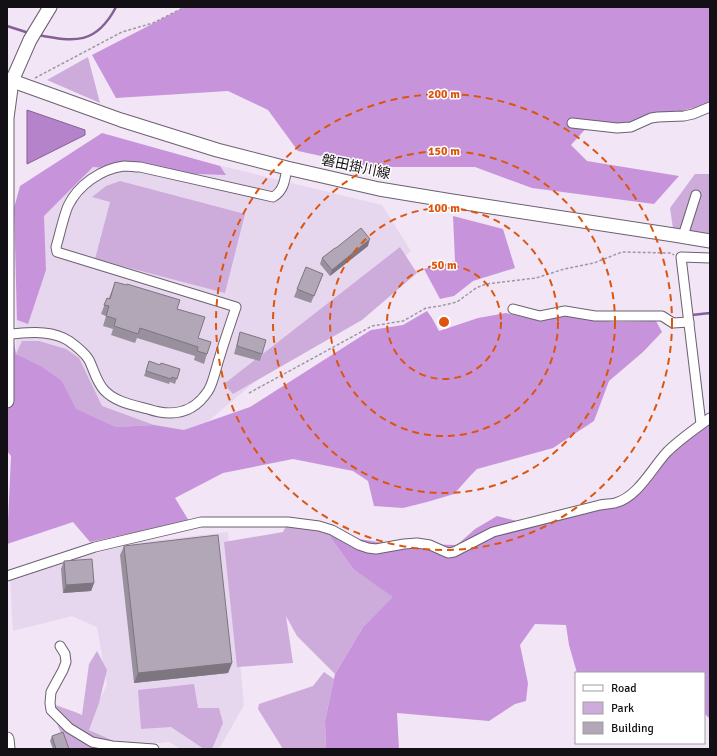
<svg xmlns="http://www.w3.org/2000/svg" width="717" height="756" viewBox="0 0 717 756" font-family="Signika,'Noto Sans JP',sans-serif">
  <rect width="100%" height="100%" fill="#f1e5f6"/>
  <g fill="#e7d7ee">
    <polygon points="127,143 382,205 411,251 193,434 82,428 16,360 17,211"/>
    <polygon points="228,532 244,705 219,749 181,749 169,742 113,747 84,730 107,685 97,627 72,616 13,631 10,580 64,561 141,542"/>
  </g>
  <g fill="#cdacdb">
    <polygon points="88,57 100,103 47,80"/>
    <polygon points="695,174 710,174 710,242 674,235 670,208"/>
    <polygon points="120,181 245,214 225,293 95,259 110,202 92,197 106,186"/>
    <polygon points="400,247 417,273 362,320 233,394 224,384"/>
    <polygon points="22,341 39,341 66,349 79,358 102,406 154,425 116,427 75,409 62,381 16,354"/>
    <polygon points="288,522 328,534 354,570 394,597 363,627 335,674 297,636 286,616 293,663 237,667 224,542 283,532"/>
    <polygon points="97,651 107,670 99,703 89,730 125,746 153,749 68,749 51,710 50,703 75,712 82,715 89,664"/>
    <polygon points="324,672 334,679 325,721 326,749 283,749 258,709 259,704 313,686"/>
    <polygon points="194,684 198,708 219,708 223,723 212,749 204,749 171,727 141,729 138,690"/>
  </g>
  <g fill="#c794dc">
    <polygon points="185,7 710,7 710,104 651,118 617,131 589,125 571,145 587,161 679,176 654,204 532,188 475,167 372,167 298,151 268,110 228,91 116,98 92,55"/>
    <polygon points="102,133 220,166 226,175 169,173 93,167 44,216 46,270 28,324 17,320 14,208 20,186"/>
    <polygon points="453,216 503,229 515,268 473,281 454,296 440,299 424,269 455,261"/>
    <polygon points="7,303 16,354 42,367 62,381 76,409 116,427 154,425 184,430 250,407 371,330 403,325 427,311 432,318 439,331 478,318 506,313 537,320 566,315 614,322 656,321 662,332 643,352 609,381 594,421 553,448 477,469 471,475 454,494 427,502 403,508 374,506 368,481 353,471 293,459 223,473 175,498 189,521 90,542 73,522 7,544 11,456 7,451"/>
    <polygon points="710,420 710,719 704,713 704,673 577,673 569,645 566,625 535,624 520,645 528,683 526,701 515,704 489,721 397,713 399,749 326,749 325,721 335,674 363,627 393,597 354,570 328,534 396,545 409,544 457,545 475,529 497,516 517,521 607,508 653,470 692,431"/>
  </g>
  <polygon fill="#b583ca" stroke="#846094" points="27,110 85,130 85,135 27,164"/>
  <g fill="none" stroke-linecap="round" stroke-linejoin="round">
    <g stroke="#846094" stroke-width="2.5">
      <polyline points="7,26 29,33"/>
      <path d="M38,35C75,42 96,45 116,7"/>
      <polyline points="692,315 710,313"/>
    </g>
    <defs>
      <g id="street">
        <polyline points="572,123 617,128 631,127 651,118 658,117 684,116 693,114 710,107"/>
        <polyline points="683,236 696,195"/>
        <polyline points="513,309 540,316 565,311 595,316 662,316 673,323 689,322"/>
        <path d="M7,334C28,333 51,329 69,341C76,346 85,353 89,360C94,370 96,381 104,390C115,402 133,405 148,409C172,417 193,414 208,391C213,384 216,368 219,359C224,342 230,325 236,307L57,252L56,247C60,234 63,218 68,206C78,185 101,169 124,166C129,166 135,167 140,167L273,197C284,191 285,179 287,168"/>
        <polyline points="701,424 681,257 710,258"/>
        <path d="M7,576L95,547L201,522H288L319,526L332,530L359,545L368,548L376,549L404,544L417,543L430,545L448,553L454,552L493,532L600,505C605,504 611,504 615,503C638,497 652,468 667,452C680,439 695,429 710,418"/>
        <polyline points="60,646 65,654 66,662 63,670 51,692 50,703 51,710 69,728 92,742 112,746 154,749"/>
      </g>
      <g id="secondary">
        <polyline points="7,79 121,120 217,150 287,168 379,189 452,201 674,235 710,241"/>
        <polyline points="7,401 7,118 12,81 30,40 50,7"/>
        <polyline points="7,739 8,749"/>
      </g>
    </defs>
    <use href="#street" stroke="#6b616f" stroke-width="11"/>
    <use href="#secondary" stroke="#6b616f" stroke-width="15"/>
    <g stroke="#9f97a3" stroke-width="1.5" stroke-dasharray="3 2" stroke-linecap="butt">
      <polyline points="35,78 122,32 153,23 185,7"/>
      <polyline points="249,393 372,326 403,321 426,308 440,306 457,302 476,288 486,284 536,278 564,269 594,263 622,252 671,253 674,255"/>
    </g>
    <use href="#street" stroke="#fff" stroke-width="9"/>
    <use href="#secondary" stroke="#fff" stroke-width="13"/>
  </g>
  <g fill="#99909d">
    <polygon points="368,246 330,276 320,264 322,258 336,248"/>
    <polygon points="306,267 323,274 311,303 294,297"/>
    <polygon points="115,282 177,309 198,338 207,354 204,364 194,360 195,356 137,338 135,343 111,335 113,329 103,326 106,316 101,314 107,298 109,298"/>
    <polygon points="240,332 262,354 260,361 234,354"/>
    <polygon points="149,361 160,365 180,369 175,384 170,382 169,384 144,376"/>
    <polygon points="124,546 232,663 228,673 134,683 120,555"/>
    <polygon points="64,561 94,583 91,591 63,593 61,569"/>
    <polygon points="52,736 69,749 53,749 50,741"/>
  </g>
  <g fill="#7d7580">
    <polygon points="370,239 368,246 330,276 332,270"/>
    <polygon points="94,583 91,591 63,593 66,585"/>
    <polygon points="232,663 228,673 134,683 138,673"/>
  </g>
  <g fill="#b2a7b7" stroke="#7d7580">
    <polygon points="361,228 370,239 332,270 322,258 335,248 336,248"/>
    <polygon points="306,267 323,274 314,296 297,289"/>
    <polygon points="115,282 127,285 127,284 180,300 177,309 205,317 198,338 211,342 207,354 197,351 198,347 140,328 138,334 114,326 116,319 106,316 109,306 104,305 107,298 110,299"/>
    <polygon points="240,332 266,340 262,354 237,346"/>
    <polygon points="149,361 160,365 161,363 180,369 177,379 172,377 171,379 146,371"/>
    <polygon points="218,535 232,663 138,673 124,546"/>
    <polygon points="92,559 94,583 66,585 64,561"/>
    <polygon points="63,732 69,749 56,749 52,736"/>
  </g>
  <g fill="none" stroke="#dd550c" stroke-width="2" stroke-dasharray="7 5">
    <circle cx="444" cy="322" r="57"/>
    <circle cx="444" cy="322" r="114"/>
    <circle cx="444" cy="322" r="171"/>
    <circle cx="444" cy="322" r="228"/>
  </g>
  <g text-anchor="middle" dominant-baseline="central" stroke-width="3" stroke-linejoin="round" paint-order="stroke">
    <g font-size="14" fill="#131015" stroke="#fff">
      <text transform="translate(356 167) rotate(12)">磐田掛川線</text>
    </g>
  </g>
  <circle cx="444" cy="322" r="6" fill="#dd550c" stroke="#fff" stroke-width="2"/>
  <g font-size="12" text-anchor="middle" font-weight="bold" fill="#dd550c" stroke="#fff" stroke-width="3" stroke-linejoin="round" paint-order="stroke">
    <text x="444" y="98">200 m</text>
    <text x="444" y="155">150 m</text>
    <text x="444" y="212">100 m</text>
    <text x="444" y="269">50 m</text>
  </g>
  <rect width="717" height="756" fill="none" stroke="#131015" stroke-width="16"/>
  <rect x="575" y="672" width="130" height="72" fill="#ffffff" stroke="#a19fa1"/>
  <rect x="583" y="685" width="20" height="6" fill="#ffffff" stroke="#a19fa1"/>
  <text x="611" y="692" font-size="12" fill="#131015">Road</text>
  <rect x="583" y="702" width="20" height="12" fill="#cdacdb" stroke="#a19fa1"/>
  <text x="611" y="712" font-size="12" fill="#131015">Park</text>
  <rect x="583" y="722" width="20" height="12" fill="#b2a7b7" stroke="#a19fa1"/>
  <text x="611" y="732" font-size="12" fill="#131015">Building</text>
</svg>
